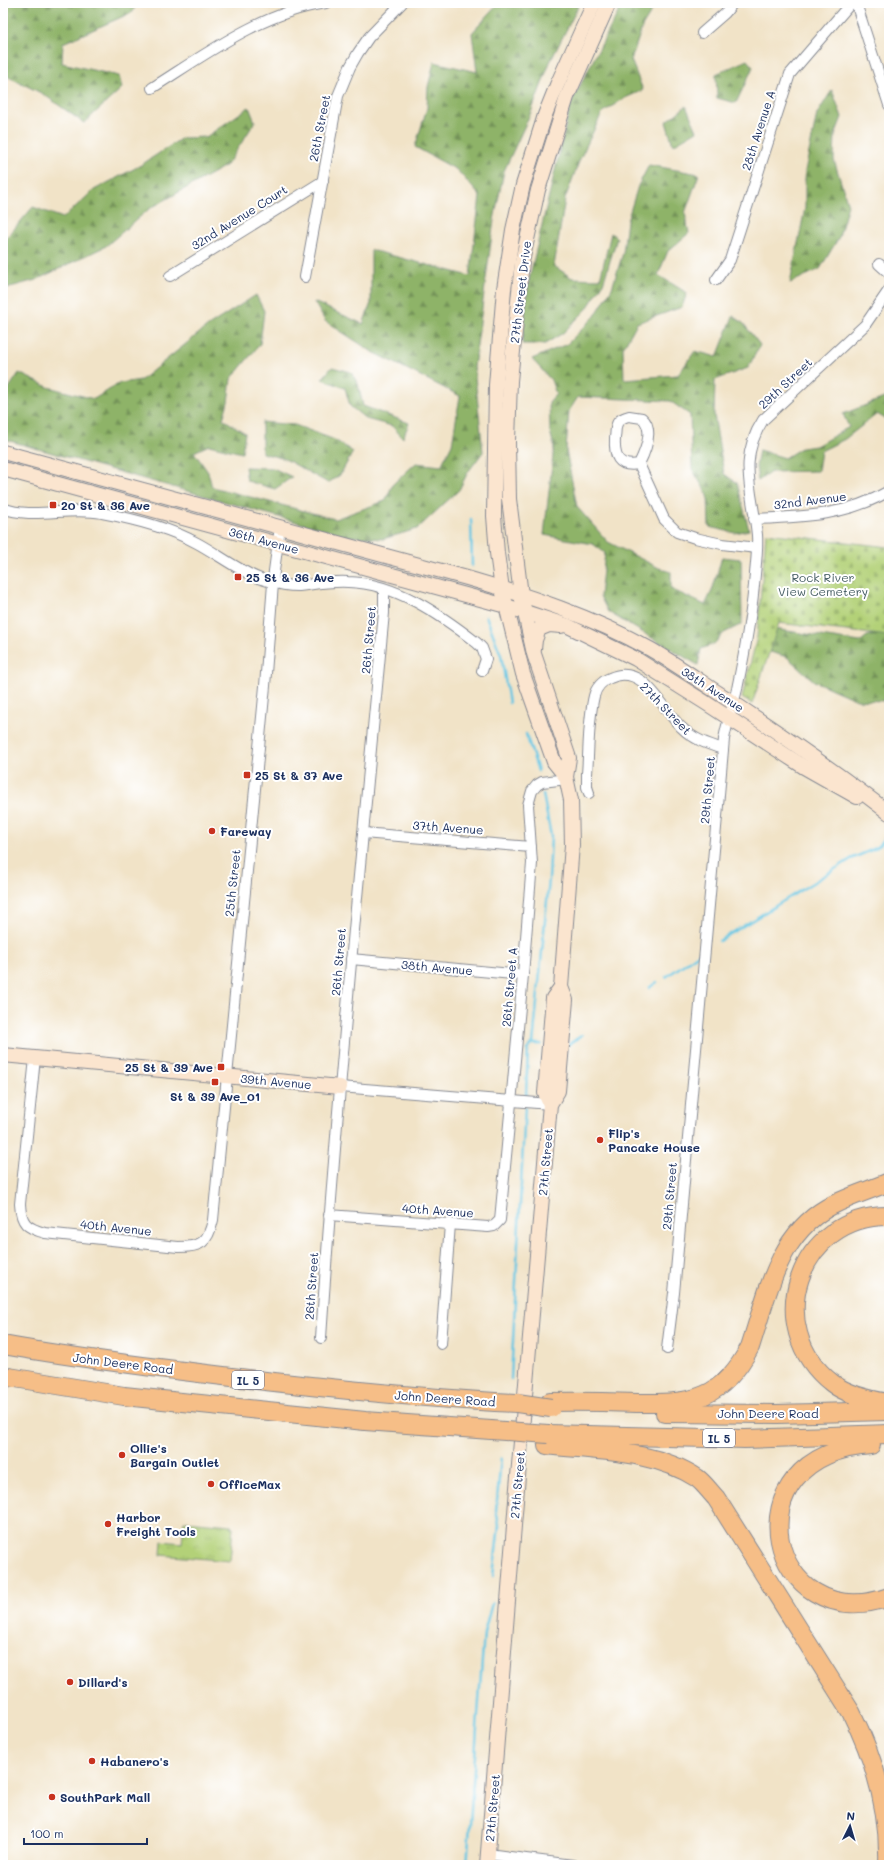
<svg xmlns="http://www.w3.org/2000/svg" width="892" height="1868" viewBox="0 0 892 1868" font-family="Mali,sans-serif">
  <defs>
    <pattern id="grass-tufts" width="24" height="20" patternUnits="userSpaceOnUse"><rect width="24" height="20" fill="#b3d178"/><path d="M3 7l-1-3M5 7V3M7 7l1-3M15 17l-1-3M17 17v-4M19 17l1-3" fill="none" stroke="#99b46a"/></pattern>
    <pattern id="forest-firs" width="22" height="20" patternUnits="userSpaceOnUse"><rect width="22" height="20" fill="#8eb368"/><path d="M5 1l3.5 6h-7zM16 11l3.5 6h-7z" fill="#739259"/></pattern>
    <pattern id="cemetery-stones" width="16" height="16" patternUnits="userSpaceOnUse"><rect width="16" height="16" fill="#b3d178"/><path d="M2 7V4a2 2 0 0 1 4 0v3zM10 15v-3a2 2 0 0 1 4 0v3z" fill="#99b46a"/></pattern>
  </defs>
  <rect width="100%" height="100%" fill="#fff"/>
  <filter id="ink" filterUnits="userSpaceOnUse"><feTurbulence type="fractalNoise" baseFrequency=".025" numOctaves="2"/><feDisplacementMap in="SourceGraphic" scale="8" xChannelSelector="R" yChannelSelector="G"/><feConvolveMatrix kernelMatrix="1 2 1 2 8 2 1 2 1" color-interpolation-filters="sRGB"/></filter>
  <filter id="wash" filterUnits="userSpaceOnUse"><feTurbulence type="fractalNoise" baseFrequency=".012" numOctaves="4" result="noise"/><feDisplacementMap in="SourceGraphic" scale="16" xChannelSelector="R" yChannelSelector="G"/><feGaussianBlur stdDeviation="0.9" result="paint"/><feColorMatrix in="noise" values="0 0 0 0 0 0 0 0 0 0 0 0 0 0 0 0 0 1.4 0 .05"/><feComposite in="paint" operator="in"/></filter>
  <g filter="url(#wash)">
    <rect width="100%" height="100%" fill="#f1e3c7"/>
    <polygon fill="url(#grass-tufts)" stroke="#67806b" points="184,1521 231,1525 231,1528 233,1528 230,1561 161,1555 162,1541 182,1543"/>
    <g fill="url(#forest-firs)" stroke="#547163">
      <polygon points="3,3 136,3 133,12 63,43 62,63 119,76 122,88 84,123 43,94 7,76 3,79"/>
      <polygon points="499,3 580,3 550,62 532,110 504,171 494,220 474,367 483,452 468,472 459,490 417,529 383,539 346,536 3,439 3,397 19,373 48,387 94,399 120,383 141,380 208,326 256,295 264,311 260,344 231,379 228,402 223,419 245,433 242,453 209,445 194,452 208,472 212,487 335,519 385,501 393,484 416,463 441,466 452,444 460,396 371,351 325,321 314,302 363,324 371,303 371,250 470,276 480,196 457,170 415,147 427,108 428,87 434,62 477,72 472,33"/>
      <polygon points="623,3 657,3 643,25 631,60 643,90 623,99 602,113 580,159 565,199 554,266 572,278 600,279 611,233 617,238 603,284 586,310 563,333 545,344 522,344 528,284 571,103"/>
      <polygon points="747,60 753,67 736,103 717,98 716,74"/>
      <polygon points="832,90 842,117 835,135 834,160 848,205 839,237 820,269 790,283 805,208 805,171 817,114"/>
      <polygon points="686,106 697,131 673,145 666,122"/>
      <polygon points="249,107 255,122 227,165 149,209 106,246 36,280 3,289 3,242 33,207 63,218 94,190 141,165 182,138 206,137"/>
      <polygon points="649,165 699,174 685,213 689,233 668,251 658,275 687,293 682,307 637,323 623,348 624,379 678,375 695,351 717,357 733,316 743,323 760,345 748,368 715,380 714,415 724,474 737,483 749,530 735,533 709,527 708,495 692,469 690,415 670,401 578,397 569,411 566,450 577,507 608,542 659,568 671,572 671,589 705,605 712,591 722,557 741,559 742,624 724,633 714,644 701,649 698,665 608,612 600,596 605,553 593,544 544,535 554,447 550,431 549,402 556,394 551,380 532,359 567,344 595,316 612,288 623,253 627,221 638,186"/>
      <polygon points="332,367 351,372 358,384 363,406 409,423 403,438 392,426 366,419 350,406 345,388 322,379"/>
      <polygon points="889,396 889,421 877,414 845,439 821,451 818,471 771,472 758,481 756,467 759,450 785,458 801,448 816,446 849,427 843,414"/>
      <polygon points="262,422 295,425 335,440 353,452 340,475 328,483 285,459 262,453"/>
      <polygon points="245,467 273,468 292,477 275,489 247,481"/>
      <polygon points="774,629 860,642 867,636 889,631 889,716 887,715 885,701 857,700 814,681 787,657 767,651"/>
    </g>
    <polygon fill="url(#cemetery-stones)" stroke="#67806b" points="766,533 889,547 889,636 779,623 752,704 742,698 757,637"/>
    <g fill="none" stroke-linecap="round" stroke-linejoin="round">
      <g stroke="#65c6e3" stroke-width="2.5">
        <polyline points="471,519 472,566"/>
        <polyline points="486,616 501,655 509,703"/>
        <polyline points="526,734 538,771"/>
        <polyline points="719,941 851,859 876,848 889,835"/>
        <polyline points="666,977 700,953"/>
        <polyline points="649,988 657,982"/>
        <polyline points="533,1044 549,880 551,836 543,794"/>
        <polyline points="568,1045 582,1035"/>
        <polyline points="526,1095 528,1049 531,1044 541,1044"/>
        <polyline points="511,1379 525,1107"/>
        <polyline points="493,1576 499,1525 496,1510 501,1458"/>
        <polyline points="467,1865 484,1633 492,1603"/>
      </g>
    </g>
  </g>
  <g filter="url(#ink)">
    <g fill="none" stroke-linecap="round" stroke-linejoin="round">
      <defs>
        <g id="street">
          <polyline points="856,3 889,105"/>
          <polyline points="702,33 725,13 733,3"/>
          <path d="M152,88C206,54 262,12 326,3"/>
          <polyline points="879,264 889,273"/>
          <polyline points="170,276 323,181"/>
          <polyline points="305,277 338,96 350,67 358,53 369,37 402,3"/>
          <polyline points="716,280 730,260 790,74 851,3"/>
          <path d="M629,416L642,418C655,429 645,452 639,464C617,468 614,455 615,438C616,432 615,426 618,422C621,418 625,417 629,416Z"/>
          <polyline points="639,464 664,519 677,532 695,538 722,544 757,548"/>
          <path d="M3,508C32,520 70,506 102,513C134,519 168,527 197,543C216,553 242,573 261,579C272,582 287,587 299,586C315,584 331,581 348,582C396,583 441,615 477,643L482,648L486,659L482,671"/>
          <path d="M754,519C802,517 847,516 889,491"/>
          <path d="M589,793L587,787V774C589,749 588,721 594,696C596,688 602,681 610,678C644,662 662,709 681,727C693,739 707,744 723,749"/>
          <polyline points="363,833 531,847"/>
          <polyline points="351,959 523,975"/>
          <path d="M35,1058L20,1204C21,1224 27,1228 45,1233L178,1247C201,1247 208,1243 213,1220L265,686L274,571L280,527"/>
          <polyline points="340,1087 550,1104"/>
          <polyline points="329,1215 488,1227 494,1226 500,1220 523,975 532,863 528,805 532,791 537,785 542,782 567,779"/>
          <path d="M321,1338C337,1096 361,854 384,613V590"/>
          <polyline points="441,1344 450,1224"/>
          <path d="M667,1349L674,1293L724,739C727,722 733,706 737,689C745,651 752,613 755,574C756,562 758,548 757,535C753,492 737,460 763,420L865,325L889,290"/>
          <polyline points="488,1854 573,1865"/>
        </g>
        <g id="secondary">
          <path d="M3,452L467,578C529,596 593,617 650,649C676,664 701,682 726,698C782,735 837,772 889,813"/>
          <polyline points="3,469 506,606 568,626 636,659 706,703 804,767 857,797"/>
          <polyline points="534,649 535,640 539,629 549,625 561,626"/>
          <polyline points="566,777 554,762 523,674 502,589 497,553 494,516 496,385 504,289 513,230 523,185 545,115 557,85 594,3"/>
          <polyline points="3,1055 340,1087"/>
          <polyline points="550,1104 545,1093 553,998 561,987"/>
          <polyline points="487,1865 517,1488 550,1104 558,1091 566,1000 561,987 572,845 571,800 566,777 569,758 534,654 521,595 509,499 508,441 510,381 522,262 538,190 567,97 609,3"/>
        </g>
        <g id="highway">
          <path d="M889,1216C798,1215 761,1328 832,1383C847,1395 870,1400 889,1403"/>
          <path d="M3,1345C58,1355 112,1362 167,1369C276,1383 385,1395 495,1402"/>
          <polyline points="3,1376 124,1396 365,1421 491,1430"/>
          <path d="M550,1402C580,1401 609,1402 639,1403C693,1404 723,1399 750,1347C767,1296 777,1237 827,1208C846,1197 868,1191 889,1182"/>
          <polyline points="665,1413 777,1414 889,1411"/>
          <polyline points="548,1434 745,1439 889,1434"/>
          <path d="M547,1445C596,1451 655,1450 697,1478C704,1483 710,1492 716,1498L851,1712C875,1760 890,1810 888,1865"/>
          <path d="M871,1445C724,1455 769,1639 889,1597"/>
        </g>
      </defs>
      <use href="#street" stroke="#868992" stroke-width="12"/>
      <use href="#secondary" stroke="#868992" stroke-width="16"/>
      <use href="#highway" stroke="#868992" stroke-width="20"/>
      <use href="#street" stroke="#fff" stroke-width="10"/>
      <use href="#secondary" stroke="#fbe5cf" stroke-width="14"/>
      <use href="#highway" stroke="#f6be87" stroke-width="18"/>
      <defs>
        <g id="highway-bridge">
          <polyline points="495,1402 517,1403 551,1408"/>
          <polyline points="491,1430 548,1434"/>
        </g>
      </defs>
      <use href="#highway-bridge" stroke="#868992" stroke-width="20" stroke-linecap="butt"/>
      <use href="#highway-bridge" stroke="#f6be87" stroke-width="18"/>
    </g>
  </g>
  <g fill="#c8321e" stroke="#fff" stroke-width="1.5">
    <rect x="49" y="501" width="8" height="8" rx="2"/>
    <rect x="234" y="573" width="8" height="8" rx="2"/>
    <rect x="243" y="771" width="8" height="8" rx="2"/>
    <circle cx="212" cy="831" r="4"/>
    <rect x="217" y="1063" width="8" height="8" rx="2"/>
    <rect x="211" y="1078" width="8" height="8" rx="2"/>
    <circle cx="600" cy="1140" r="4"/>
    <circle cx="122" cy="1455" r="4"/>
    <circle cx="211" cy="1484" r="4"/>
    <circle cx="108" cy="1524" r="4"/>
    <circle cx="70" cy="1682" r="4"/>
    <circle cx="92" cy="1761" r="4"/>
    <circle cx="52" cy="1797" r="4"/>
  </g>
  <g text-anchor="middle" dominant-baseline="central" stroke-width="4" stroke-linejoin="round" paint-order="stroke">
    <g fill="#fff" stroke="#5f6d8e" stroke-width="1">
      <rect x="232" y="1371" width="32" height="18" rx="3"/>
      <rect x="703" y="1429" width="32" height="18" rx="3"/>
    </g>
    <g font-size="11" font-weight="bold" fill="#1b2f5e">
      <text x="248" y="1380">IL 5</text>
      <text x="719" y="1438">IL 5</text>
    </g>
    <g font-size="12" fill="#1b2f5e" stroke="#fff">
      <text transform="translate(319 128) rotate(-79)">26th Street</text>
      <text transform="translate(758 130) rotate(-72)">28th Avenue A</text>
      <text transform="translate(239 217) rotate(-32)">32nd Avenue Court</text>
      <text transform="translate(520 292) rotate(-83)">27th Street Drive</text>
      <text transform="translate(785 383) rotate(-43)">29th Street</text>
      <text transform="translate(810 500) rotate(-7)">32nd Avenue</text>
      <text transform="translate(264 540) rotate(15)">36th Avenue</text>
      <text transform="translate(368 640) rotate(-85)">26th Street</text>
      <text transform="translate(713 689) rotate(33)">38th Avenue</text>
      <text transform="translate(666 708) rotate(46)">27th Street</text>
      <text transform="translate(707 790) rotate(-85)">29th Street</text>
      <text transform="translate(448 827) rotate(4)">37th Avenue</text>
      <text transform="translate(232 883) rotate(-84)">25th Street</text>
      <text transform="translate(338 962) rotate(-85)">26th Street</text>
      <text transform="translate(437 967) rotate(5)">38th Avenue</text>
      <text transform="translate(509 987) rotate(-85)">26th Street A</text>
      <text transform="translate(276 1081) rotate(5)">39th Avenue</text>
      <text transform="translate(545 1162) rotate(-85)">27th Street</text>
      <text transform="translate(669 1196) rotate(-85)">29th Street</text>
      <text transform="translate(438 1210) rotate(4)">40th Avenue</text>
      <text transform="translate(116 1227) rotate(6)">40th Avenue</text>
      <text transform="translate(311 1286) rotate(-86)">26th Street</text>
      <text transform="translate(123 1363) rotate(7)">John Deere Road</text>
      <text transform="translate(445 1398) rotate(4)">John Deere Road</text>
      <text x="768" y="1413">John Deere Road</text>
      <text transform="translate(517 1485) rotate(-85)">27th Street</text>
      <text transform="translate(492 1808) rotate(-85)">27th Street</text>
    </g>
    <g font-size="12" font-weight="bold" fill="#1b2f5e" stroke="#fff" text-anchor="start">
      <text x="61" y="505">20 St &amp; 36 Ave</text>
      <text x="246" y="577">25 St &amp; 36 Ave</text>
      <text x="255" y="775">25 St &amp; 37 Ave</text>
      <text x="220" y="831">Fareway</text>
      <text x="213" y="1067" text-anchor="end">25 St &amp; 39 Ave</text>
      <text x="215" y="1096" text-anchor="middle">St &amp; 39 Ave_01</text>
      <text x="608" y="1133">Flip's<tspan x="608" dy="14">Pancake House</tspan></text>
      <text x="130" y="1448">Ollie's<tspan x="130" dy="14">Bargain Outlet</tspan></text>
      <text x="219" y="1484">OfficeMax</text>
      <text x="116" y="1517">Harbor<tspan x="116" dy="14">Freight Tools</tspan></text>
      <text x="78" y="1682">Dillard's</text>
      <text x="100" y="1761">Habanero's</text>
      <text x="60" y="1797">SouthPark Mall</text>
    </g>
    <g font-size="12" fill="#496066" stroke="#fff">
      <text x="823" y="577">Rock River<tspan x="823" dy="14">View Cemetery</tspan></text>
    </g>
  </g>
  <rect width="892" height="1868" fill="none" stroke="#fff" stroke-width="16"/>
  <g transform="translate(850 1826) rotate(5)" stroke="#ffffff" stroke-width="3" paint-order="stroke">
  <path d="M0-3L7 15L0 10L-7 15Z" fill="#1b2f5e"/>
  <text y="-6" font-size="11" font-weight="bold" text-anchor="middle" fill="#1b2f5e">N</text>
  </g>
  <path d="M24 1838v6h123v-6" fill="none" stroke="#1b2f5e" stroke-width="2"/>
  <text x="30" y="1838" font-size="12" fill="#1b2f5e" stroke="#ffffff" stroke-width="3" paint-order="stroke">100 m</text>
</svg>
